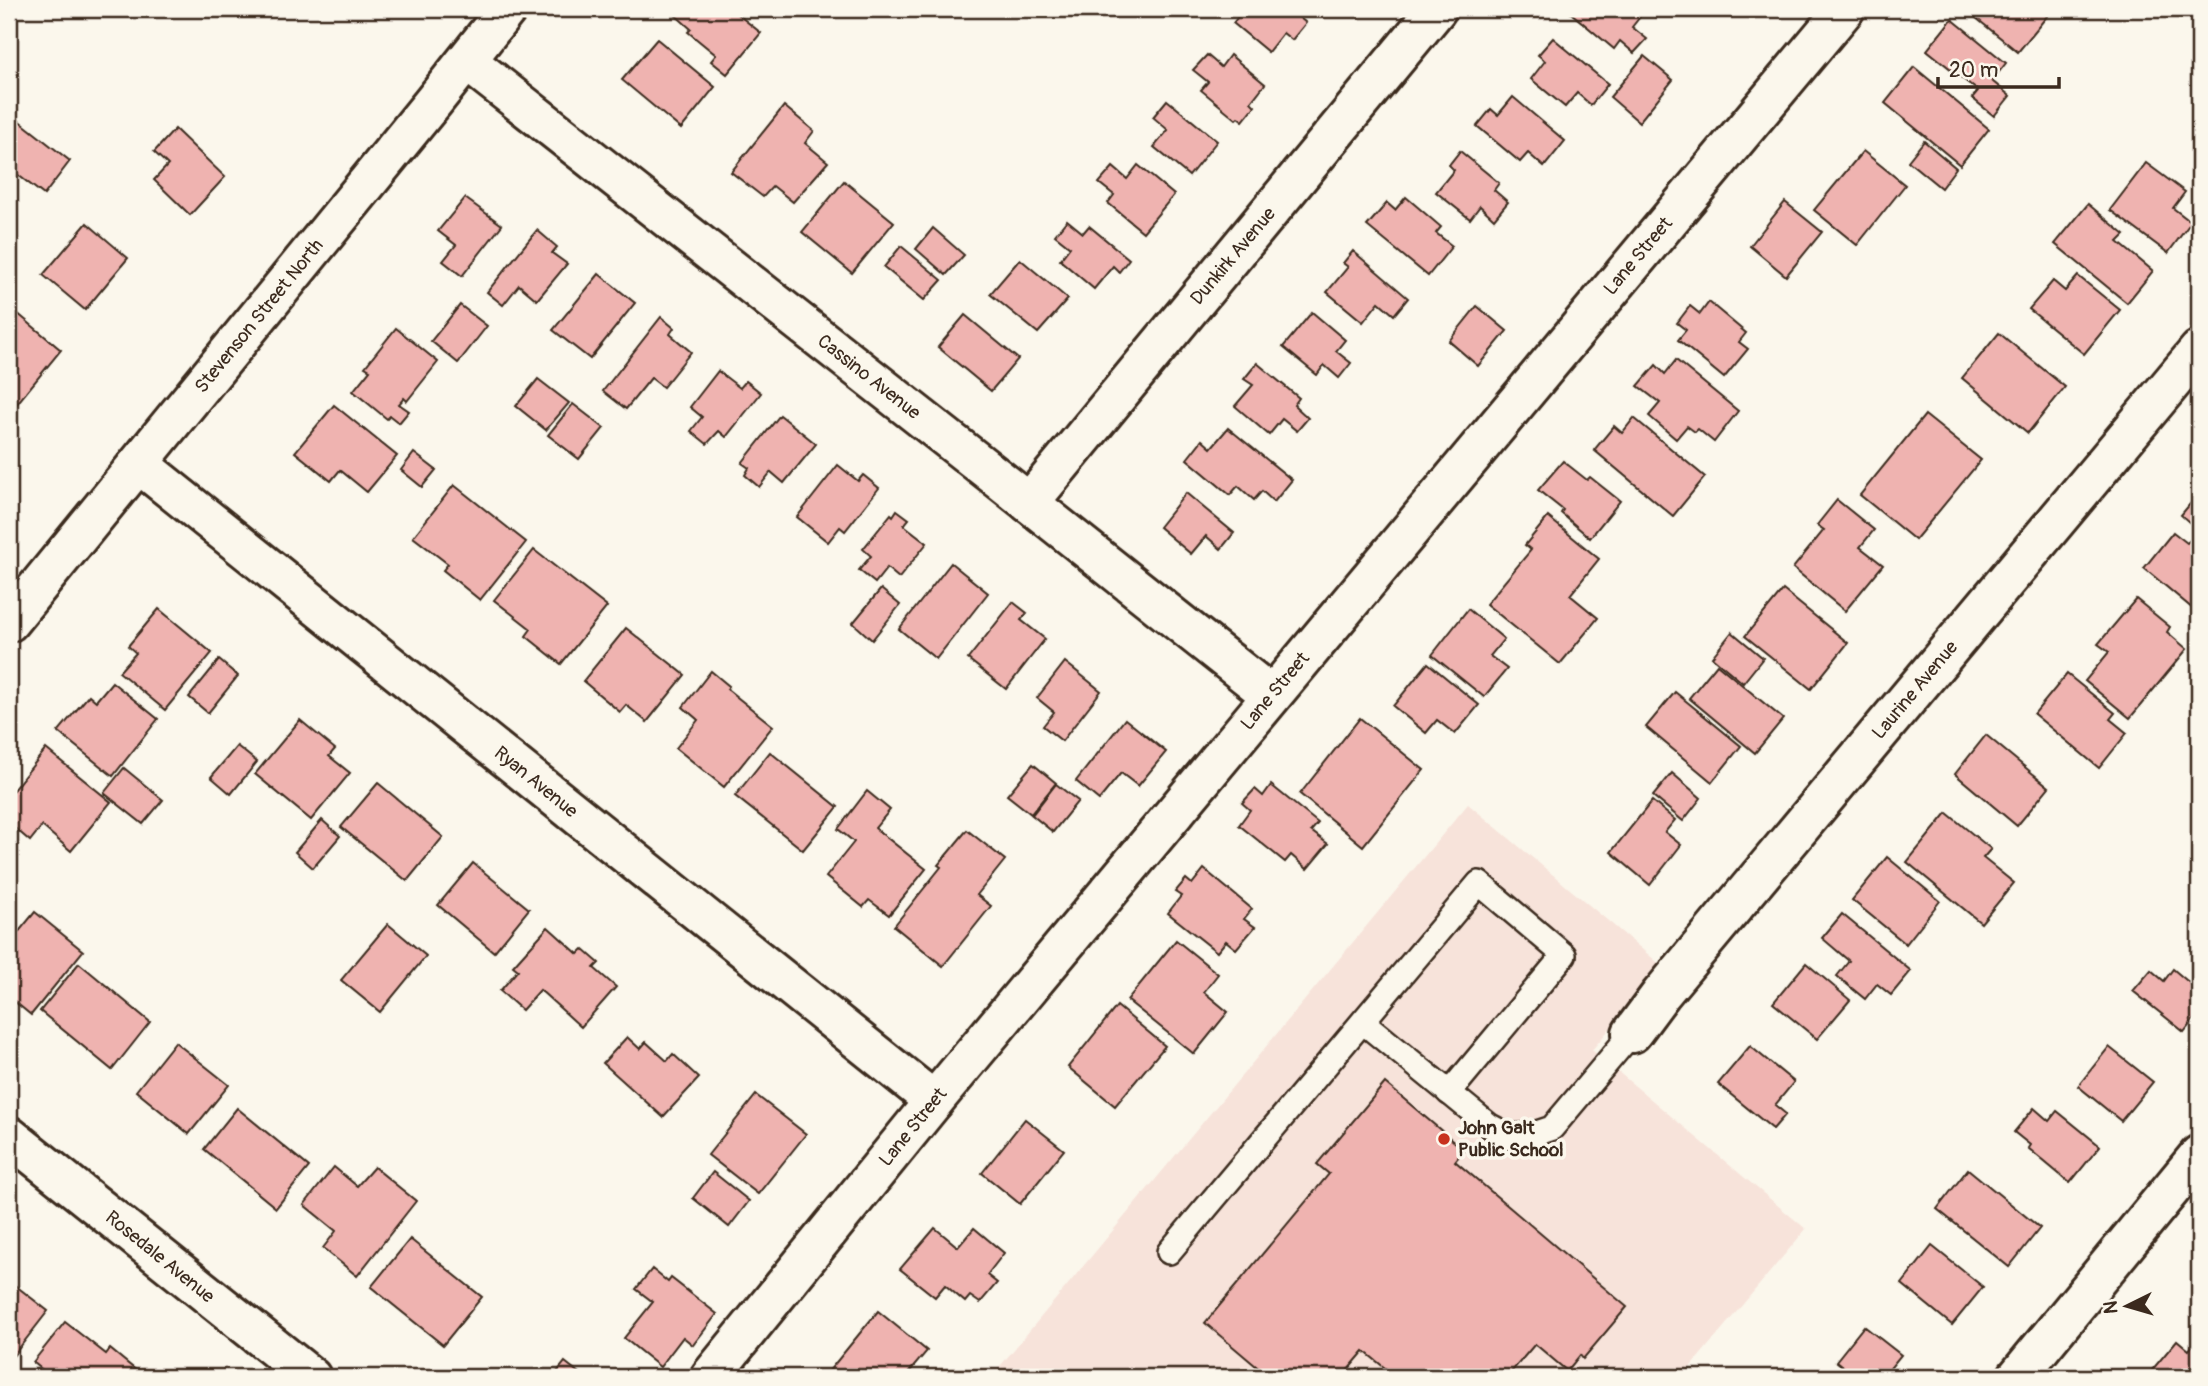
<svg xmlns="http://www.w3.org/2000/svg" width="2208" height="1386" viewBox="0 0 2208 1386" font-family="Pangolin,sans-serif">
  <rect width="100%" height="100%" fill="#fbf7ec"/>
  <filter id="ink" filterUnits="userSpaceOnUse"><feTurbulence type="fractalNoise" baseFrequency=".0143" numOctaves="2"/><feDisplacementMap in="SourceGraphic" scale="14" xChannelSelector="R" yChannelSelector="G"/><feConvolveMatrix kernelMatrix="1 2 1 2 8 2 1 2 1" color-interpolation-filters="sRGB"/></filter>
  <g filter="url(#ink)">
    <polygon fill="#f7e3da" points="1468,804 1662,966 1592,1050 1806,1229 1682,1377 991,1377"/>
    <g fill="#efb3b0" stroke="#3b2a1e" stroke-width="2">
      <polygon points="679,9 731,9 761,33 727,74 711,61 716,55 688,32 691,29 674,14"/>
      <polygon points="1244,9 1289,9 1306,23 1292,40 1283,33 1268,52 1233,23"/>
      <polygon points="1574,9 1638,9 1643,13 1632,27 1647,39 1634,53 1620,41 1614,49 1571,13"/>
      <polygon points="1965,9 2051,9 2052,10 2018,52"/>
      <polygon points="1952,19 2006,63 1992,81 2010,96 1994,116 1972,98 1978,91 1927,50"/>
      <polygon points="1553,38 1608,84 1591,105 1577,93 1565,107 1531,79 1545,61 1538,55"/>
      <polygon points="657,39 715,87 681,129 622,80"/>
      <polygon points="1207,55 1221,67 1230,55 1265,84 1251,102 1255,106 1243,121 1238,117 1236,119 1201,90 1208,82 1193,70"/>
      <polygon points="1644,56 1673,80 1639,122 1610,97"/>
      <polygon points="1914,67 1989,129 1960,165 1885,103"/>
      <polygon points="1513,97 1565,141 1544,167 1528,153 1520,162 1477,126 1491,109 1498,115"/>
      <polygon points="1167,100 1217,141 1189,176 1154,147 1168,130 1153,117"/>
      <polygon points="784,106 814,131 805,143 828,162 793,202 773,186 763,197 731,172"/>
      <polygon points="18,120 70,161 44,195 9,168 9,132"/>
      <polygon points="175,129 225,177 190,215 154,180 168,165 154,152"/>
      <polygon points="1924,141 1956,168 1941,188 1908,161"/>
      <polygon points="1460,151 1499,183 1494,190 1508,202 1494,219 1480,206 1470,219 1436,192 1454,170 1449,165"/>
      <polygon points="1863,151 1905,185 1857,245 1814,210"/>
      <polygon points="2146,163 2185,192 2173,208 2191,222 2168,253 2110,210"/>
      <polygon points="1138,165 1174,195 1143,232 1108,203 1114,195 1099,183 1113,167 1127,179"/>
      <polygon points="844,181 894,222 852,273 802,232"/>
      <polygon points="1406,197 1441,227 1436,233 1452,246 1428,276 1367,226 1387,203 1395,210"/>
      <polygon points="465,198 502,225 462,276 443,261 456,245 438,231"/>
      <polygon points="1785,202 1822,232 1786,276 1750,246"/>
      <polygon points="2088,204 2125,235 2118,242 2153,271 2127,303 2055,244"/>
      <polygon points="1067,220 1083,233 1089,226 1129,259 1119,272 1113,266 1094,289 1060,260 1070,247 1055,235"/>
      <polygon points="87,223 128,258 85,310 43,275"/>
      <polygon points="933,228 964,255 946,275 916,249"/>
      <polygon points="537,230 557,247 552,253 567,264 537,300 519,285 503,305 487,292"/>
      <polygon points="901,246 942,280 924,300 884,267"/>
      <polygon points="1353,251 1408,298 1394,315 1379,302 1363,322 1327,292 1348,267 1343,263"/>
      <polygon points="1020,259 1068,299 1038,333 990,294"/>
      <polygon points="599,274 635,303 590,359 553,330"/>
      <polygon points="2078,276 2120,310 2084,354 2029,309 2053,281 2065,291"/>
      <polygon points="1709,302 1746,333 1739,342 1748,349 1724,378 1678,340 1686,330 1677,323 1690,306 1700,314"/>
      <polygon points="460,305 487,326 458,363 431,341"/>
      <polygon points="1477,306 1507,331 1478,366 1449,341"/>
      <polygon points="10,307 61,350 11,411 9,410"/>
      <polygon points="1312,312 1345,340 1336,351 1351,363 1339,378 1324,365 1317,375 1283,347"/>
      <polygon points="965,315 1018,359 991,391 938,347"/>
      <polygon points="661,317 674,328 670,334 691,352 663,387 651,378 626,409 603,391"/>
      <polygon points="396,328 438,362 407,401 404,398 399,404 409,411 399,423 390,416 387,419 353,391 370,370 365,367"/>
      <polygon points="1999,333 2065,387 2028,433 1962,378"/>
      <polygon points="1676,360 1738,411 1714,442 1698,429 1695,432 1687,426 1676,439 1649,416 1660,403 1638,386 1656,365 1665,374"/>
      <polygon points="1257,363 1299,398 1294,405 1308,418 1297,431 1282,419 1269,435 1235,406 1253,385 1244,379"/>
      <polygon points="718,371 740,388 746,381 761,393 726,437 719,431 707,444 691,431 702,417 690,407"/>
      <polygon points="538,379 569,403 546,430 516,406"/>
      <polygon points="573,404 604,428 579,459 548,435"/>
      <polygon points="334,405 397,456 367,492 340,470 331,481 295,452"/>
      <polygon points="780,415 816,444 784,483 771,472 759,487 745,475 749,468 742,463"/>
      <polygon points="1925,415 1981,460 1915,540 1860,495"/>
      <polygon points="1634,418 1705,477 1673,516 1594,450 1614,426 1622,433"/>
      <polygon points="1228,428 1292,480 1274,502 1262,491 1254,500 1238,486 1230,495 1187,459 1202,440 1211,448"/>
      <polygon points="414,453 436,470 422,487 401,470"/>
      <polygon points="1563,461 1587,480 1590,477 1620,501 1590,538 1561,513 1563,510 1538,490"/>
      <polygon points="838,465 858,481 863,475 879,488 845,531 840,527 828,542 797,517"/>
      <polygon points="454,485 526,542 480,600 443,570 448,564 413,537"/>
      <polygon points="1186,493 1234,533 1221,549 1206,536 1191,554 1159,527"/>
      <polygon points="2199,493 2199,531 2181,515"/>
      <polygon points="1837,500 1874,530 1860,547 1883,565 1845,611 1793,568 1824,530 1817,525"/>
      <polygon points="897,510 909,519 904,525 927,543 899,578 887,568 875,583 859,570 871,556 863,549 891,514 893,516"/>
      <polygon points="1548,517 1599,559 1570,595 1598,618 1560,664 1486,604 1531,550 1525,545"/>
      <polygon points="2173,532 2187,543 2192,538 2199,544 2199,614 2144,568"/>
      <polygon points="534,550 607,607 561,664 526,636 531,629 494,600"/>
      <polygon points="951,563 988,593 936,659 899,629"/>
      <polygon points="881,589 900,605 872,640 853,623"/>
      <polygon points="1783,590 1848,643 1811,689 1745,636"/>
      <polygon points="2136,599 2170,627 2167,632 2187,649 2130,718 2085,681 2109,652 2098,644"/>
      <polygon points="1013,602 1027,613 1021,620 1045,639 1006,689 968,659"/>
      <polygon points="159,609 212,653 165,710 119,672 136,653 128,646"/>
      <polygon points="1468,609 1504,639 1490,656 1507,669 1484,697 1432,655"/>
      <polygon points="626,628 685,675 647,722 626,705 620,712 583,681"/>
      <polygon points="1732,632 1763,658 1743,683 1712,657"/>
      <polygon points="219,660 238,676 208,713 189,697"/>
      <polygon points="1065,662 1101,691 1062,741 1043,726 1054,712 1037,698"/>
      <polygon points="1428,663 1479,705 1455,734 1437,720 1426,733 1393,706"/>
      <polygon points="1717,664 1783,719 1755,753 1689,698"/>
      <polygon points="711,671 729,686 727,689 773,726 724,787 676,748 698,720 683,707"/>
      <polygon points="2067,674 2115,713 2110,719 2127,733 2099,768 2034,714"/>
      <polygon points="112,682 158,719 113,776 58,732 89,695 96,701"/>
      <polygon points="1675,692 1741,746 1712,782 1646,727"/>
      <polygon points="1360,718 1424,770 1363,846 1300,794"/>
      <polygon points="1125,719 1166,752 1138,786 1121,773 1099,800 1076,781"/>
      <polygon points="300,720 335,749 329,756 350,773 311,820 255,774"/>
      <polygon points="1986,735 2049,787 2017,826 1955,774"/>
      <polygon points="237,746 257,762 231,794 211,777"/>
      <polygon points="46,749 111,802 71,851 42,826 30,841 9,823 9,795"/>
      <polygon points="770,752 838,807 803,850 735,796"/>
      <polygon points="1033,764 1056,783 1031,814 1007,795"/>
      <polygon points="124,768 163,800 143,824 104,793"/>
      <polygon points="1672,773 1701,798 1683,821 1653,796"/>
      <polygon points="378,783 443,837 407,881 341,827"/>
      <polygon points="1056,784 1078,801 1053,832 1032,815"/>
      <polygon points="1271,785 1318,823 1311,831 1328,844 1307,869 1291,855 1285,862 1239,825 1250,810 1242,803 1255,789 1263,796"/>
      <polygon points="867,791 890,810 875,828 926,869 889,915 869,900 863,907 826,877 854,842 838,829"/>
      <polygon points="1652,801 1675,820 1665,832 1681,845 1650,885 1611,852"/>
      <polygon points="1947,813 1991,849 1983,858 2014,883 1981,923 1907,862"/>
      <polygon points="322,820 340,836 313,868 295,852"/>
      <polygon points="967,830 1005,860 977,895 991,906 943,966 894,926 941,867 938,865"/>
      <polygon points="1887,857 1940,901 1906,944 1852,900"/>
      <polygon points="473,863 529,909 494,952 438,905"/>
      <polygon points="1204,869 1252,909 1244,919 1255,927 1236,949 1226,941 1217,952 1168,913 1181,896 1175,892 1186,879 1192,884"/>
      <polygon points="35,912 83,951 31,1015 9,997 9,938 12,940"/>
      <polygon points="1842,914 1911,971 1891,995 1877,984 1865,999 1837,976 1849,961 1822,938"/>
      <polygon points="388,924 426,956 380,1012 341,980"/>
      <polygon points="548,927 578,954 583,949 599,963 594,968 616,987 581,1027 540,990 522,1010 500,991 518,970 513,966"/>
      <polygon points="1176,940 1218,974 1204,992 1228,1012 1194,1054 1127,1000"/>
      <polygon points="79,963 150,1022 112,1070 40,1011"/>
      <polygon points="1806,963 1850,1000 1817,1039 1773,1003"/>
      <polygon points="2173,969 2199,991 2199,1013 2184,1032 2133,991 2151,970 2164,981"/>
      <polygon points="1117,1006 1165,1046 1115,1106 1068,1067"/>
      <polygon points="627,1037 640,1049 646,1042 667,1061 673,1054 699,1078 663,1117 603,1063"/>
      <polygon points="175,1042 229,1085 189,1134 136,1091"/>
      <polygon points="1750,1046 1794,1082 1775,1105 1786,1114 1773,1129 1718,1084"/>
      <polygon points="2109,1047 2153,1082 2121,1121 2078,1086"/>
      <polygon points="1385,1083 1464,1150 1455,1161 1627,1307 1583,1359 1580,1355 1567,1371 1535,1344 1507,1377 1485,1377 1478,1371 1473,1377 1396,1377 1364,1351 1342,1377 1269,1377 1205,1323 1329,1174 1317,1164"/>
      <polygon points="756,1095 806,1134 758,1194 708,1155"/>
      <polygon points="237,1108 309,1167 276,1208 204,1149"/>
      <polygon points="2034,1108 2049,1121 2057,1111 2100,1146 2070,1183 2028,1148 2030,1145 2014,1132"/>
      <polygon points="1025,1119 1064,1150 1020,1204 982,1173"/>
      <polygon points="334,1167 357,1186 374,1167 416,1201 357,1276 323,1248 336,1231 304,1205"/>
      <polygon points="1968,1169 2040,1228 2009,1267 1937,1209"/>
      <polygon points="713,1172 749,1201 729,1227 693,1198"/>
      <polygon points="935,1228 958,1247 974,1228 1004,1253 987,1275 997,1283 980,1303 970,1296 965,1302 945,1285 935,1297 900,1269"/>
      <polygon points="410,1239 482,1297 443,1345 371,1287"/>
      <polygon points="1932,1246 1983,1287 1952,1325 1902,1284"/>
      <polygon points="652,1269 668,1282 671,1278 717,1314 693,1345 683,1337 660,1367 624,1338 653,1302 636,1289"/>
      <polygon points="16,1286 48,1311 9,1361 9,1293 10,1294"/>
      <polygon points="878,1311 927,1351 905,1377 824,1377"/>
      <polygon points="65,1322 106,1354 110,1349 138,1372 134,1377 51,1377 33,1362"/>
      <polygon points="1864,1326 1901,1355 1883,1377 1856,1377 1836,1361"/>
      <polygon points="2199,1337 2199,1377 2147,1376 2177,1340 2189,1350"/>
      <polygon points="565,1362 584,1377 553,1377"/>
    </g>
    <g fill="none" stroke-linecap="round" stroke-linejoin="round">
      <defs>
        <g id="service">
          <polyline points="1363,1022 1490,1126 1509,1136 1531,1135 1552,1128 1632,1033"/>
          <polyline points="1169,1252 1479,883 1564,955 1449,1093"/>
        </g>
        <g id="minor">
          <polyline points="467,61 999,479 1271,695"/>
          <polyline points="139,464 934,1101"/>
          <polyline points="1029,503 1437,9"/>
          <polyline points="1632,1033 1661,994 2199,350"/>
          <polyline points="9,1136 311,1377"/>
          <polyline points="710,1377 934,1101 1845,9"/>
          <polyline points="2017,1377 2199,1155"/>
        </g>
        <polyline id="secondary" points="9,622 434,101 507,9"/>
      </defs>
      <use href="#service" stroke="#3b2a1e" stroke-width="28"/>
      <use href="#minor" stroke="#3b2a1e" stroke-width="44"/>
      <use href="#secondary" stroke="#3b2a1e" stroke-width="44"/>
      <use href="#service" stroke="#fbf7ec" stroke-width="23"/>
      <use href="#minor" stroke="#fbf7ec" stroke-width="38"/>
      <use href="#secondary" stroke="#fbf7ec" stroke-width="38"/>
    </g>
  </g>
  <circle fill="#c8321e" stroke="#fbf7ec" stroke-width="2.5" cx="1444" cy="1139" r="7"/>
  <g text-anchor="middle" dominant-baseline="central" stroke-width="7" stroke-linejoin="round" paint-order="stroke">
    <g font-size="19" fill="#3b2a1e" stroke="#fbf7ec">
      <text transform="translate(1233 256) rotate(-50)">Dunkirk Avenue</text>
      <text transform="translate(1638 256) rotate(-50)">Lane Street</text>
      <text transform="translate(259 316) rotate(-51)">Stevenson Street North</text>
      <text transform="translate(869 377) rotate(38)">Cassino Avenue</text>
      <text transform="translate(1915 690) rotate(-50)">Laurine Avenue</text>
      <text transform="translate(1275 691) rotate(-50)">Lane Street</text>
      <text transform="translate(536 782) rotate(39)">Ryan Avenue</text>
      <text transform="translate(913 1127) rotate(-51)">Lane Street</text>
      <text transform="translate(160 1257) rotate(39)">Rosedale Avenue</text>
    </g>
    <g font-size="19" font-weight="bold" fill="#3b2a1e" stroke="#fbf7ec" text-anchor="start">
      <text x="1458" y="1128">John Galt<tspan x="1458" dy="22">Public School</tspan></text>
    </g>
  </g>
  <rect width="2208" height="1386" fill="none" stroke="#fbf7ec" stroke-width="35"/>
  <rect x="18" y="18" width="2173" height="1351" fill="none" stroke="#3b2a1e" stroke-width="2.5" filter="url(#ink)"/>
  <g transform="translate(2127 1306) rotate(265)" stroke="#fbf7ec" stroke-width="5" paint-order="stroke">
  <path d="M0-5L12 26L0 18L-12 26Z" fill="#3b2a1e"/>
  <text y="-10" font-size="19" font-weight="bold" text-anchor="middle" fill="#3b2a1e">N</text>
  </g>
  <path d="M1938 77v10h121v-10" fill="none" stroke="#3b2a1e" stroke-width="3.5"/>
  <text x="1949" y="77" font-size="21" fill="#3b2a1e" stroke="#fbf7ec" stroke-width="5" paint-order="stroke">20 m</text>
</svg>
